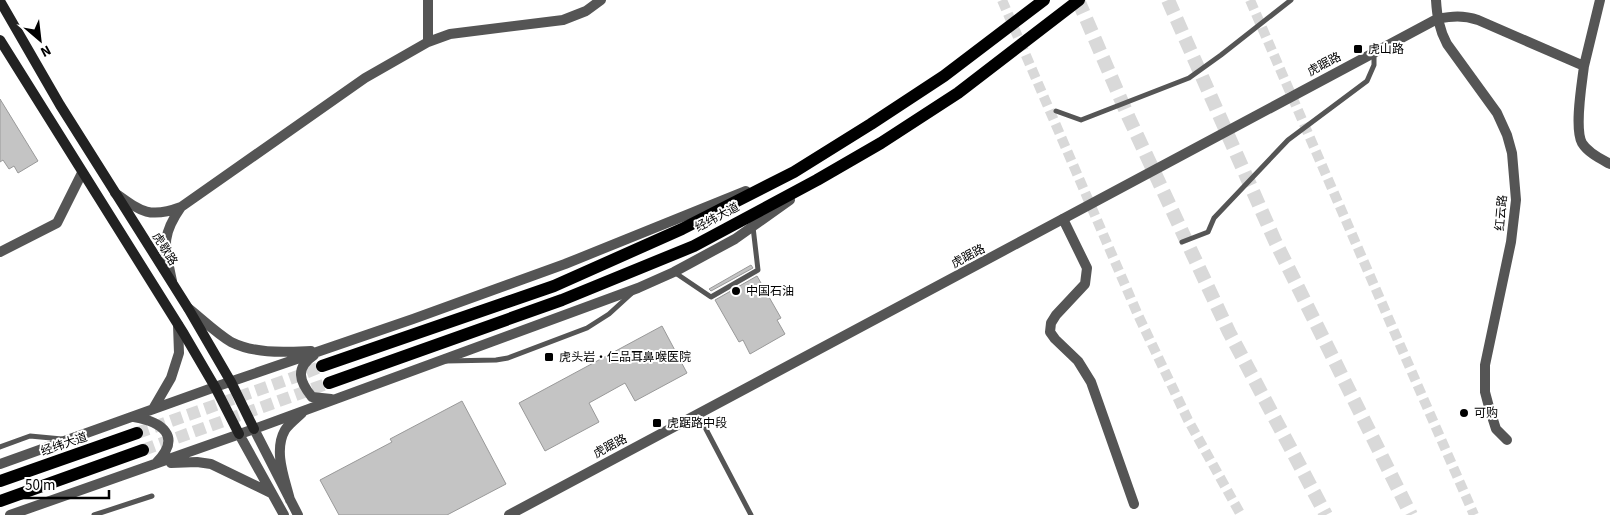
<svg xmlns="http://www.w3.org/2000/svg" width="1610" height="515" font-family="'Source Sans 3','Noto Sans SC',sans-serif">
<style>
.building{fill:#c4c4c4;stroke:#999}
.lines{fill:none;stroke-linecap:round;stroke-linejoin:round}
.secondary-tunnel{stroke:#d9d9d9;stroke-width:10;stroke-dasharray:10 5;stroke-linecap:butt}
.primary-tunnel{stroke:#d9d9d9;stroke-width:12;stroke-dasharray:12 6;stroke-linecap:butt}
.trunk-tunnel{stroke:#d9d9d9;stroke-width:14;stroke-dasharray:14 7;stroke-linecap:butt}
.service{stroke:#555;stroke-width:5}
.minor{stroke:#555;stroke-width:10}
.tertiary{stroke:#555;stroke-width:10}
.secondary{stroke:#222;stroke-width:10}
.primary{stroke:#000;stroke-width:12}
.poi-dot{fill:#000;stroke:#fff;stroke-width:2}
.labels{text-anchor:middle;stroke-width:4;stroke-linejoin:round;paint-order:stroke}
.poi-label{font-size:12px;fill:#000;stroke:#fff;text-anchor:start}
.street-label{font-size:12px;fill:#000;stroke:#fff}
</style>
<rect width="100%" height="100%" fill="#fff"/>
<path class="building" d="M0 99 38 161 18 173 14 166 9 169 3 160 0 162Z
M751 265 753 268 711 291 709 289Z
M757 276 781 318 777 320 785 334 750 354 743 340 739 342 715 300Z
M662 326 687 373 635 401 625 383 589 403 599 422 545 451 519 403Z
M462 401 506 484 447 515H339L320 480 392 442 390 439Z"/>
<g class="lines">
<path class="secondary-tunnel" d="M1002 0 1138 315 1188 420 1241 515
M1250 0 1474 515"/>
<path class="primary-tunnel" d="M137 433 298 376 322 366
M143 450 329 383"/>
<path class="trunk-tunnel" d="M1078 0 1128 116 1229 332 1326 515
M1168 0 1275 241 1411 515"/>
<path class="service" d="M1056 111 1081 120 1189 78 1221 55 1291 0
M1182 242 1208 232 1214 218 1288 140 1367 81 1374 65V52
M674 272 711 297 758 270 753 227
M446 361 496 360 508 358 587 328 609 314 632 293
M698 414 751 515
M0 447 30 436 62 439
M94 515 152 496"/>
<path class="minor" d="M1437 19C1452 16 1463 15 1478 20L1584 66 1600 0
M428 42V0
M1584 66C1582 83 1574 128 1582 143 1588 153 1601 159 1610 164
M115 193C140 211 149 219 181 207 160 237 165 247 172 281
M181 207 365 78 428 42 450 34 563 20 586 11 601 0
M1063 219 1087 268 1085 284 1056 315 1051 323 1050 332 1055 339 1078 361 1091 382 1134 504
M0 252 57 223 82 173"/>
<path class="tertiary" d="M1436 0C1437 16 1439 29 1447 44L1497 113 1507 135 1512 153 1516 200 1511 242 1485 365V392L1489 407 1496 429 1507 440
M188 308C202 319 216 333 231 342 255 354 284 352 311 351
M314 355C295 368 299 381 312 397L331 399
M153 409 171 378 179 353 178 325
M134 417C162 422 182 436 157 462
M254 429 298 515
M239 434 284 515
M171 463 197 462 211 464 271 493
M0 464 215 387 413 319 565 264 746 191
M290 500C285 479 273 451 285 430 289 424 297 418 302 413
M10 515 254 429 638 288 674 272 735 239 790 200
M509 515 1437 19"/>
<path class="secondary" d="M0 1 60 105 188 308 231 382 254 429
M0 40 184 334 215 387 239 434"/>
<path class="primary" d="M322 366 554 286 682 229 794 172 871 124 944 76 1044 0
M329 383 562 300 694 246 817 180 881 143 958 93 1079 0
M0 481 137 433
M0 501 143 450"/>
</g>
<g class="poi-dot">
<rect x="1353" y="44" width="10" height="10" rx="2.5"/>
<circle cx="736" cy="291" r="5"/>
<rect x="544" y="352" width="10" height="10" rx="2.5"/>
<circle cx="1464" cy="413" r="5"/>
<rect x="652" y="418" width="10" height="10" rx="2.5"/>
</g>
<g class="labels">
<g class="poi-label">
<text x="1368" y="53">虎山路</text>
<text x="746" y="295">中国石油</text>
<text x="559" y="361">虎头岩‧仁品耳鼻喉医院</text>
<text x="1474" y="417">可购</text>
<text x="667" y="427">虎踞路中段</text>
</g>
<g class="street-label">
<text transform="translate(1324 64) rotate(-28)" y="4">虎踞路</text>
<text transform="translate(1501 213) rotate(-85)" y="4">红云路</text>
<text transform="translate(717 217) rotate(-28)" y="4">经纬大道</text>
<text transform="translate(165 249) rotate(58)" y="4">虎歇路</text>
<text transform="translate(968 256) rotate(-28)" y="4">虎踞路</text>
<text transform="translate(64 444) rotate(-19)" y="4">经纬大道</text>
<text transform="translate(610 446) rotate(-28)" y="4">虎踞路</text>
</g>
</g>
<g transform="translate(40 40) rotate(152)" stroke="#ffffff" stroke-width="4" paint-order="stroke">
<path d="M0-4L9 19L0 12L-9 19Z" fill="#000000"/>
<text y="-8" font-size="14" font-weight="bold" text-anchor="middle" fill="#000000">N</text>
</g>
<path d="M18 490v8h91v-8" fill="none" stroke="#000000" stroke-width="2.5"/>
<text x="25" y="490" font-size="15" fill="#000000" stroke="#ffffff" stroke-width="4" paint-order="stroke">50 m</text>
</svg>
